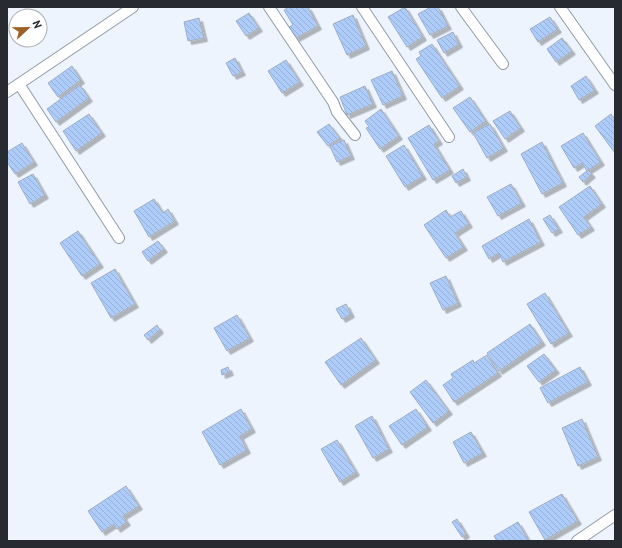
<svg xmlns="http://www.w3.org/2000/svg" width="622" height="548" font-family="'PT Sans',sans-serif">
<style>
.building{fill:url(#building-back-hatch);stroke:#a3adbc;filter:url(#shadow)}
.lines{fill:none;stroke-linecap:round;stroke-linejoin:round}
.street-casing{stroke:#909aa8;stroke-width:12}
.street{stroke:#fff;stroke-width:10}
</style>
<defs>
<pattern id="building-back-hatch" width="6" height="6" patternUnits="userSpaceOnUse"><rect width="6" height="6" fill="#adccf9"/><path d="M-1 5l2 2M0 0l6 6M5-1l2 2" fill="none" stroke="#95afd6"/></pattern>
<filter id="shadow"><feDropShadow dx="3.5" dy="3.5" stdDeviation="0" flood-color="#0004"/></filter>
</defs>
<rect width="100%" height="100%" fill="#edf4fd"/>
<path class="building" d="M289 7H308L318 26 296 38 289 27 293 25 284 10Z
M405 7 423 37 407 47 388 17Z
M431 7H438L448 26 430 35 418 14Z
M249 13 259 28 246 36 236 21Z
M353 15 366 46 347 55 333 24Z
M550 17 558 29 538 42 530 29Z
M199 18 204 38 188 41 184 22Z
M453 32 459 44 444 53 437 40Z
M562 38 572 51 556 62 547 49Z
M432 44 460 86 442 98 416 59 421 56 419 52Z
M235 58 242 72 233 76 226 63Z
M286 60 300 82 282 93 268 71Z
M72 66 81 80 58 97 48 83Z
M392 71 403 96 383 105 371 80Z
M586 76 595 90 579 100 571 86Z
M80 85 89 98 56 122 47 109Z
M365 86 373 104 347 115 340 97Z
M470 97 486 121 470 132 453 108Z
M381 109 399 136 380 149 366 128 369 127 365 121Z
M510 111 521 128 505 139 493 121Z
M89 114 102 133 76 151 63 131Z
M611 114 615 119V153L595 126Z
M329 124 340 138 328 146 317 132Z
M490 124 504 148 487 158 473 133Z
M429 125 439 141 434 144 450 170 433 180 408 138Z
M583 133 601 162 587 171 582 163 574 168 561 146Z
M344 140 351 156 337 162 330 146Z
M542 142 563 183 542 194 521 154Z
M22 143 34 162 15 174 7 162V152Z
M404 145 423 176 405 187 386 156Z
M463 169 467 177 456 183 452 176Z
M588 170 592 174 583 182 579 177Z
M33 174 45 195 30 204 18 182Z
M511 184 522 203 498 216 487 197Z
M590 186 602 204 584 217 591 227 578 235 559 207Z
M154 199 163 213 168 209 175 221 149 237 134 211Z
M446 210 450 217 461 211 469 224 455 233 464 247 446 258 424 225Z
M550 215 559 229 552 233 543 219Z
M529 219 541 242 503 262 499 253 489 259 482 246Z
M78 231 100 264 82 276 60 243Z
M158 241 164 249 148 261 142 252Z
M115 269 135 304 111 318 91 283Z
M446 276 458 303 443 310 430 283Z
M545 293 569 333 551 344 527 304Z
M346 304 351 314 342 319 336 309Z
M237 315 250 338 227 351 214 328Z
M530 324 542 342 499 371 487 353Z
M157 325 160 330 148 340 144 335Z
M361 338 376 360 341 385 325 362Z
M544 354 556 370 539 382 527 366Z
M487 355 498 373 454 402 443 385 453 378 451 374 473 360 474 363Z
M228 367 230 372 222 375 221 370Z
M580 367 588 382 548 403 540 388Z
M426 380 449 411 433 423 410 392Z
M241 409 252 429 240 436 247 450 220 465 202 432Z
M416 409 428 427 402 445 389 426Z
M372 416 389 449 373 458 355 426Z
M582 419 598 457 578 466 562 428Z
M471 432 483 453 464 463 453 442Z
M337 440 356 472 340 482 321 449Z
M126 486 139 506 123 516 127 522 117 529 114 524 102 532 88 511Z
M562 494 578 521 545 540 529 512Z
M457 519 466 534 462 537 452 522Z
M518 522 529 541H497L494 536Z"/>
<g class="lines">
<defs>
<path id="street" d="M269 7 333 102 337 112 355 135
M362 7 449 137
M461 7 503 64
M560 7 615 85
M19 84 119 238
M7 92 133 7
M577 541 615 515"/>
</defs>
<use href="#street" class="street-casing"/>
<use href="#street" class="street"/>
</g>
<rect width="622" height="548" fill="none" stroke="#272b31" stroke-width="16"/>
<g transform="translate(28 28) rotate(68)"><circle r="19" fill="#ffffff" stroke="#a9aaad"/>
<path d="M0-3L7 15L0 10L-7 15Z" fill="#9e6125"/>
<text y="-6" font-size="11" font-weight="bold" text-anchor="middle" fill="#272b31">N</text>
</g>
</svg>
